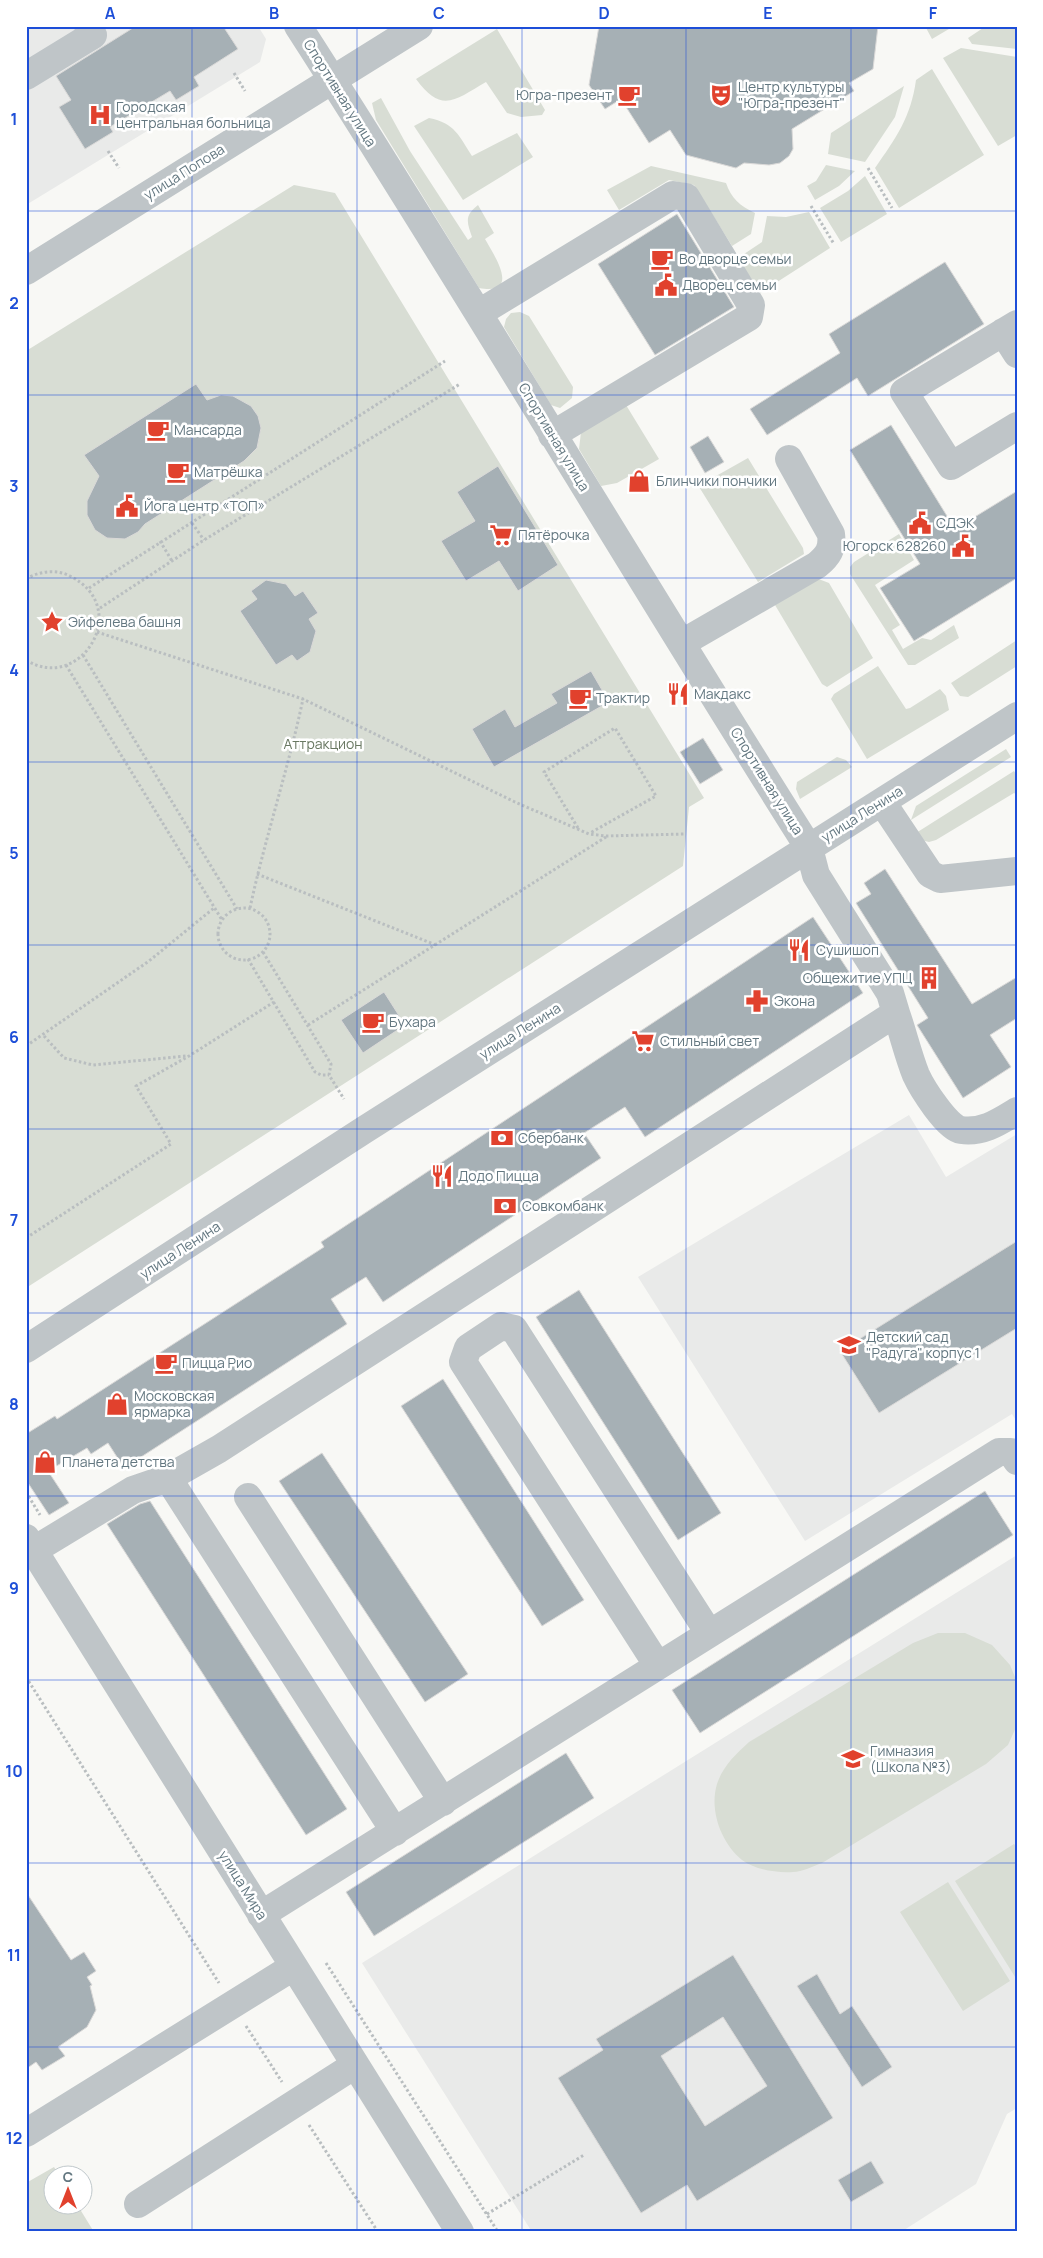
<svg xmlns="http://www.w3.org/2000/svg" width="1043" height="2258" font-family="Manrope,sans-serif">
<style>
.built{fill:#e9eae9}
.green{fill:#d8ddd4}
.building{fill:#a6b0b5;stroke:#dad9d8;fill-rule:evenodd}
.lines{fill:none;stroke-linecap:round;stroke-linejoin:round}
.path{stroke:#b9bec0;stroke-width:3;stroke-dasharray:2.5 2.5;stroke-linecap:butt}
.minor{stroke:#bfc5c8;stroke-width:28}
.grid{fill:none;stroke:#1d4ed8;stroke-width:1;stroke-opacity:0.55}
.labels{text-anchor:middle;stroke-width:5;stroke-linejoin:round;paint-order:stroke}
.poi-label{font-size:14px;fill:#637780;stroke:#fff;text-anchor:start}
.street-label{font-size:14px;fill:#637780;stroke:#fff}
.park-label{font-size:14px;fill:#697862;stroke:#fff}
.neatline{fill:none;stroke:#1d4ed8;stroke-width:2}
.grid-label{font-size:16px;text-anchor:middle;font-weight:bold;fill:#1d4ed8}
</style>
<rect width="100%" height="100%" fill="#f8f8f5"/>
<path class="built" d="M26 26H258L266 39 260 62 26 205Z
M909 1115 946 1177 1017 1134V1422L1012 1414 805 1541 638 1277Z
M1017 1555V2108L1007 2114 976 2184 901 2232H532L362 1963Z"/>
<path class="green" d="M925 26H954L932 39Z
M986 26H1017V49L972 44 968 38Z
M497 29 545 110 542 115 521 117 507 113 486 82C456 99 442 115 416 79Z
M961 48 1017 57V135L998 146 943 58Z
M932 69 984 155 899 208 875 168C896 138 911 117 916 80Z
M904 86 895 117 865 162 828 154 831 133Z
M381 98 410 151 468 240 472 237C467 222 464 216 478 205L494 233 485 239C494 255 522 296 479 288L376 120 372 103Z
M429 118C455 123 459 136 472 156L517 133 533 157 463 200 414 126Z
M826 165 855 171 839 186 815 200 807 186 816 181Z
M651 166 726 183C731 198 740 206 755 213L751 234 732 246 694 185 669 180 619 210 607 190Z
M865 176 887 214 841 242 820 208 848 191Z
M294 185 335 193 704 798 689 807 683 866 26 1288V351Z
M809 212 830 248 760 293 738 258 762 242 767 216 786 217Z
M520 312 529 316 573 387 572 398 560 408 551 405 504 327 506 319 511 313Z
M626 405 659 459 617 483 601 486 579 449 581 432Z
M748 458 803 548 804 554 758 582 696 482 709 480Z
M899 534 914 560 875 585 900 625 892 630 903 649 922 638 931 640 954 625 959 638 915 665H908L850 574V567L854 562Z
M816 578 829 583 873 658 827 687 822 684 775 605Z
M1017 640V666L968 697 960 696 951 683Z
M878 666 906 709 910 708 940 689 946 696 949 710 867 759 831 699 834 694Z
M1006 749 1011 757 911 820 916 806Z
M837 757 846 760 852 767 800 799 796 789 797 782Z
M1014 771 1017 776V795L1014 793 936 840 929 842 921 840 916 833Z
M938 1633H965L992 1645 1010 1665 1017 1682V1725L1008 1745 986 1764 822 1863C813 1866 802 1872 793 1872 776 1873 756 1870 742 1860 721 1843 709 1810 717 1784 723 1766 735 1755 749 1742L913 1643Z
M1014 1844 1017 1847V1980L955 1881Z
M948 1882 1010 1981 963 2011 900 1912Z
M54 2167 59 2175 52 2176V2206H78L94 2232H26V2183Z"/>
<path class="building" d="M136 26H223L238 49 194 77 199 86 176 100 170 91 110 127 113 132 85 149 59 107 71 100 56 76Z
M599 26H878L873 69 849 83 854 91 792 129 793 149 789 156 780 163 769 165 744 163 736 168 686 155 670 130 649 143 621 99 605 109 589 85Z
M677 214 734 307 655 355 598 264Z
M945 262 984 324 868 396 857 378 767 435 750 409 840 353 829 334Z
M196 384 207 400 221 395 233 396 251 406 258 416 261 428 257 448 244 461 145 524 138 532 125 539 107 538 95 530 87 515V501L99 476 84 455Z
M891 425 955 529 1017 491V578L914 641 880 588 920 564 850 450Z
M708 436 724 462 705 473 690 447Z
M498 466 558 565 518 591 499 561 466 581 441 541 475 521 457 492Z
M266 580 286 584 295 596 303 591 318 613 309 619 316 631 310 652 297 661 292 655 276 665 240 611 257 599 251 591Z
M591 671 609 702 494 767 472 729 505 709 515 727 557 703 551 694Z
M703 738 723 770 700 784 680 752Z
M885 869 972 1004 1017 977V1018L990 1035 1011 1067 963 1098 917 1025 928 1018 856 903 871 894 864 883Z
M813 917 863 993 645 1137 625 1107 584 1133 601 1158 383 1302 366 1277 331 1299 347 1324 124 1468 108 1443 91 1454 87 1448 48 1471 69 1503 49 1515 28 1483 26 1484V1434L55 1416 57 1419 324 1247 321 1242Z
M384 992 405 1025 363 1053 341 1020Z
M1017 1241V1328L879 1413 840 1351Z
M579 1290 721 1513 678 1540 536 1317Z
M443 1379 584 1600 542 1626 401 1406Z
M322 1453 468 1674 425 1702 279 1481Z
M985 1491 1013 1535 700 1733 672 1690Z
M150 1501 347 1809 306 1835 107 1524 140 1504Z
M566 1753 594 1798 374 1936 346 1892Z
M26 1892 71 1960 84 1952 96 1971 87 1977 92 1985 90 1986 96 2010 87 2027 58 2047 65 2056 42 2070 36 2062 26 2069Z
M733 1955 833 2118 697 2201 687 2185 641 2213 558 2078 603 2050 596 2039ZM723 2017 767 2086 705 2126 661 2056Z
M817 1974 840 2014 852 2006 892 2067 862 2087 797 1986Z
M871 2161 884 2183 851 2202 838 2180Z"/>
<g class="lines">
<path class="path" d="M234 73 245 91
M108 151 119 168
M868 168 892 208
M811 206 834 244
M192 523 204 540
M160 541 172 561
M26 579C39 571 57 569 70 576 134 608 80 694 26 660
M89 588 445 361
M100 608 204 540 460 384
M97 632 303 699 515 802 589 834 606 836 685 834
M83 655 237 909
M66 665 222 920
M578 828 544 772 615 728 656 796 590 833
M257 874 436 945
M250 908C265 838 288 770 303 699
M218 934a26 26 0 1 1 52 0a26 26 0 1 1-52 0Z
M263 952 331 1064 329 1075 344 1099
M248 959 315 1072 321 1075H329
M308 1025 606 837
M44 1036 64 1058 93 1065 186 1056
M26 1046 149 961 214 908
M26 1238 171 1144 136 1086 189 1056 274 1002
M26 1492 40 1515
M26 1677 219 1983
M326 1963 498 2232
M246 2026 282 2082
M309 2125 378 2232
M487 2214 584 2155"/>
<path class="minor" d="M298 26C473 298 636 575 809 848L816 875 890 993 896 1013 219 1449 168 1478 395 1832
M26 76 93 35 88 26
M26 271 419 26
M479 313 673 195 686 197 751 305 749 317 552 435
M1017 324 904 392 951 466 1017 426
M1003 332 1017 354
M682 643 817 565C828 556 833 549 831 534L789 459
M882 802 930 874 940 879 1017 871
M896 1013C903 1033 908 1055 916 1075 922 1088 947 1128 961 1130 983 1133 999 1122 1017 1111
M26 1349 364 1130 1017 716
M248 1497 443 1802
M26 1538 460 2232
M34 1550 133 1490 168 1478
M658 1666 463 1362 468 1348 501 1326 514 1329 709 1633
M261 1915 999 1452H1011L1017 1461
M26 2133 293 1967
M138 2204 355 2065"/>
</g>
<path class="grid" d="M192 26V2232M357 26V2232M522 26V2232M686 26V2232M851 26V2232M26 211H1017M26 395H1017M26 578H1017M26 762H1017M26 945H1017M26 1129H1017M26 1313H1017M26 1496H1017M26 1680H1017M26 1863H1017M26 2047H1017"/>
<defs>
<symbol id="cafe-bare" viewBox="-9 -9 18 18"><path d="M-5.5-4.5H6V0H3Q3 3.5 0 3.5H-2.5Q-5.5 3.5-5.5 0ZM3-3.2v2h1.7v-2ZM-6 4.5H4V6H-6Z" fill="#e1412d" stroke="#fff" stroke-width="2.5" paint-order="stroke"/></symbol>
<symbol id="theatre-bare" viewBox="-9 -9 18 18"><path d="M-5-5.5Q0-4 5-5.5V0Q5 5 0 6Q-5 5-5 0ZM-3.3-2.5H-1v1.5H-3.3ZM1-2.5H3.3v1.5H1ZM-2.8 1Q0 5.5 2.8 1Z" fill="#e1412d" stroke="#fff" stroke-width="2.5" paint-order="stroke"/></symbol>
<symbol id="hospital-bare" viewBox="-9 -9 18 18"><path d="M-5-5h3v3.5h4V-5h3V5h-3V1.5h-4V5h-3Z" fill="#e1412d" stroke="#fff" stroke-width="2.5" paint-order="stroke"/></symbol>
<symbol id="civic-bare" viewBox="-9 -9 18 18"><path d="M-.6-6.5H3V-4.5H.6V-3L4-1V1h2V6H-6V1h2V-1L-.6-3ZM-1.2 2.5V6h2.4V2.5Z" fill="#e1412d" stroke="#fff" stroke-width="2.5" paint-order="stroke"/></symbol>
<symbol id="shop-bare" viewBox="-9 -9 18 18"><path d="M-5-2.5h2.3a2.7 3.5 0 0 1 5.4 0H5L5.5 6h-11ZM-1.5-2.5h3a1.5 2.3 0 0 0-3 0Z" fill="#e1412d" stroke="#fff" stroke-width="2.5" paint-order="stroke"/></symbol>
<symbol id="supermarket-bare" viewBox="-9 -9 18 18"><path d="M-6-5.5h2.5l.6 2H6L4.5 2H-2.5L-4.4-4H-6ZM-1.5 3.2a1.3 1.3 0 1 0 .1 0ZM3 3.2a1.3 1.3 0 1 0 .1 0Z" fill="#e1412d" stroke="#fff" stroke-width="2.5" paint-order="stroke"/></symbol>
<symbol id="sight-bare" viewBox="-9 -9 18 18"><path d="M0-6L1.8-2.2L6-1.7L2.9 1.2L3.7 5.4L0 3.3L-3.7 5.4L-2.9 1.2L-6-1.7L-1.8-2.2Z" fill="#e1412d" stroke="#fff" stroke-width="2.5" paint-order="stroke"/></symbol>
<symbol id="restaurant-bare" viewBox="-9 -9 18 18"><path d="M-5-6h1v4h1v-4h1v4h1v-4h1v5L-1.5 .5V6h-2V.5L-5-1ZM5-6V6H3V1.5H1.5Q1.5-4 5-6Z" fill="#e1412d" stroke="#fff" stroke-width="2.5" paint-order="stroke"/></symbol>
<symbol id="building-bare" viewBox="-9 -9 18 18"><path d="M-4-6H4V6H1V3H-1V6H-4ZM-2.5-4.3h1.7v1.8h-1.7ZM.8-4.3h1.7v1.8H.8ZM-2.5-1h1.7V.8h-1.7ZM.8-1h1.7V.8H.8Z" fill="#e1412d" stroke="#fff" stroke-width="2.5" paint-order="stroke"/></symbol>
<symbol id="pharmacy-bare" viewBox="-9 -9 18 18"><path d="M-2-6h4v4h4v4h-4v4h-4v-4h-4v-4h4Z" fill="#e1412d" stroke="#fff" stroke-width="2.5" paint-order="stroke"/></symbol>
<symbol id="bank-bare" viewBox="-9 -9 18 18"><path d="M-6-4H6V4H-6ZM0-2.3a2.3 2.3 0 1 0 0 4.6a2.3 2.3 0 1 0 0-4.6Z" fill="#e1412d" stroke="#fff" stroke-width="2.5" paint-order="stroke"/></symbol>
<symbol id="school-bare" viewBox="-9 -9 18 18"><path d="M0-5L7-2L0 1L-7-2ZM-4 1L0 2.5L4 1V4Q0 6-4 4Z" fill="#e1412d" stroke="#fff" stroke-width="2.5" paint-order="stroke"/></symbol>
</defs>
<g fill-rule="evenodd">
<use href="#cafe-bare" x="613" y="79" width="32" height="32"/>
<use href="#theatre-bare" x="705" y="79" width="32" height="32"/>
<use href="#hospital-bare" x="84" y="99" width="32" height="32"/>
<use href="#cafe-bare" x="646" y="243" width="32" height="32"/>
<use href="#civic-bare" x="650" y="269" width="32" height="32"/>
<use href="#cafe-bare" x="142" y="414" width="32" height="32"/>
<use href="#cafe-bare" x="162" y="456" width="32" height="32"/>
<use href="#shop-bare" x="623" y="465" width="32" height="32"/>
<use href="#civic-bare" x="111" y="490" width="32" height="32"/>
<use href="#civic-bare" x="904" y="507" width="32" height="32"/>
<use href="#supermarket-bare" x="485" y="519" width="32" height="32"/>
<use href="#civic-bare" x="947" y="530" width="32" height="32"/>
<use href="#sight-bare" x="36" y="606" width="32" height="32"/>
<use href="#restaurant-bare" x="662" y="678" width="32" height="32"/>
<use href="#cafe-bare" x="564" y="682" width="32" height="32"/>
<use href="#restaurant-bare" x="783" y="934" width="32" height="32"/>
<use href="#building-bare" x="913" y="962" width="32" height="32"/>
<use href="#pharmacy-bare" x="741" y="985" width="32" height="32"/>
<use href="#cafe-bare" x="357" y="1006" width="32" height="32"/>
<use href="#supermarket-bare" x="627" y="1025" width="32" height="32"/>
<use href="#bank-bare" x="486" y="1122" width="32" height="32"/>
<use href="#restaurant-bare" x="426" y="1160" width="32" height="32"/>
<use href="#bank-bare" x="489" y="1190" width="32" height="32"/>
<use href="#school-bare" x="833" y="1329" width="32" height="32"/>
<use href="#cafe-bare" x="150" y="1347" width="32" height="32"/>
<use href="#shop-bare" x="101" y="1388" width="32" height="32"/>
<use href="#shop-bare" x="29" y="1446" width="32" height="32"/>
<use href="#school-bare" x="837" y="1743" width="32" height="32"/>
</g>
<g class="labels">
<g class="poi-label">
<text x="738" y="92">Центр культуры<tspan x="738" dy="16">"Югра-презент"</tspan></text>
<text x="612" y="100" text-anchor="end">Югра-презент</text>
<text x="116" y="112">Городская<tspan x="116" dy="16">центральная больница</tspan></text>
<text x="679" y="264">Во дворце семьи</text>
<text x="682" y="290">Дворец семьи</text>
<text x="174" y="435">Мансарда</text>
<text x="194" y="477">Матрёшка</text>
<text x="656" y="486">Блинчики пончики</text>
<text x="144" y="511">Йога центр «ТОП»</text>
<text x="936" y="528">СДЭК</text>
<text x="518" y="540">Пятёрочка</text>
<text x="946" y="551" text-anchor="end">Югорск 628260</text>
<text x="68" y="627">Эйфелева башня</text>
<text x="694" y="699">Макдакс</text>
<text x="596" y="703">Трактир</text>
<text x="816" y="955">Сушишоп</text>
<text x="912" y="983" text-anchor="end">Общежитие УПЦ</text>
<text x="774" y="1006">Экона</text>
<text x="389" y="1027">Бухара</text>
<text x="660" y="1046">Стильный свет</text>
<text x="518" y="1143">Сбербанк</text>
<text x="458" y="1181">Додо Пицца</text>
<text x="522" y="1211">Совкомбанк</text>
<text x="866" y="1342">Детский сад<tspan x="866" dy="16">"Радуга" корпус 1</tspan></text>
<text x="182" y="1368">Пицца Рио</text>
<text x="134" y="1401">Московская<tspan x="134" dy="16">ярмарка</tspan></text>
<text x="62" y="1467">Планета детства</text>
<text x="870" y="1756">Гимназия<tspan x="870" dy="16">(Школа №3)</tspan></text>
</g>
<g class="street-label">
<text transform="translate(340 93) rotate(58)" y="5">Спортивная улица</text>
<text transform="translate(184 172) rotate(-32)" y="5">улица Попова</text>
<text transform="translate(554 437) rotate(59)" y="5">Спортивная улица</text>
<text transform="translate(767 781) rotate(58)" y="5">Спортивная улица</text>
<text transform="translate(862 814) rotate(-32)" y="5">улица Ленина</text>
<text transform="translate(520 1031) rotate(-32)" y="5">улица Ленина</text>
<text transform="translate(180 1250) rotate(-33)" y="5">улица Ленина</text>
<text transform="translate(243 1885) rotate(58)" y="5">улица Мира</text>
</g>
<g class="park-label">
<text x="323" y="749">Аттракцион</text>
</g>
</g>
<rect width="1043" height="2258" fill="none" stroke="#ffffff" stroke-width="55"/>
<g transform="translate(68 2190)"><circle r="24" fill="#ffffff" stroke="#c1c9cc"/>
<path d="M0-4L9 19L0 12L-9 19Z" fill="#e1412d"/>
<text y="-8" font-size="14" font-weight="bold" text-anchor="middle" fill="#637780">С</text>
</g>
<rect x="28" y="28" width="988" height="2202" class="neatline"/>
<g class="grid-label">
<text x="110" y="19">A</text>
<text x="274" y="19">B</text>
<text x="439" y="19">C</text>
<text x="604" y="19">D</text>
<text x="768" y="19">E</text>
<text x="933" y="19">F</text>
<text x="14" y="125">1</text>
<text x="14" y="309">2</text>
<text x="14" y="492">3</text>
<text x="14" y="676">4</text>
<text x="14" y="859">5</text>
<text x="14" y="1043">6</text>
<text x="14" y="1226">7</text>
<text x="14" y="1410">8</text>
<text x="14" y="1594">9</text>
<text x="14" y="1777">10</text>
<text x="14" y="1961">11</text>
<text x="14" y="2144">12</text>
</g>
</svg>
